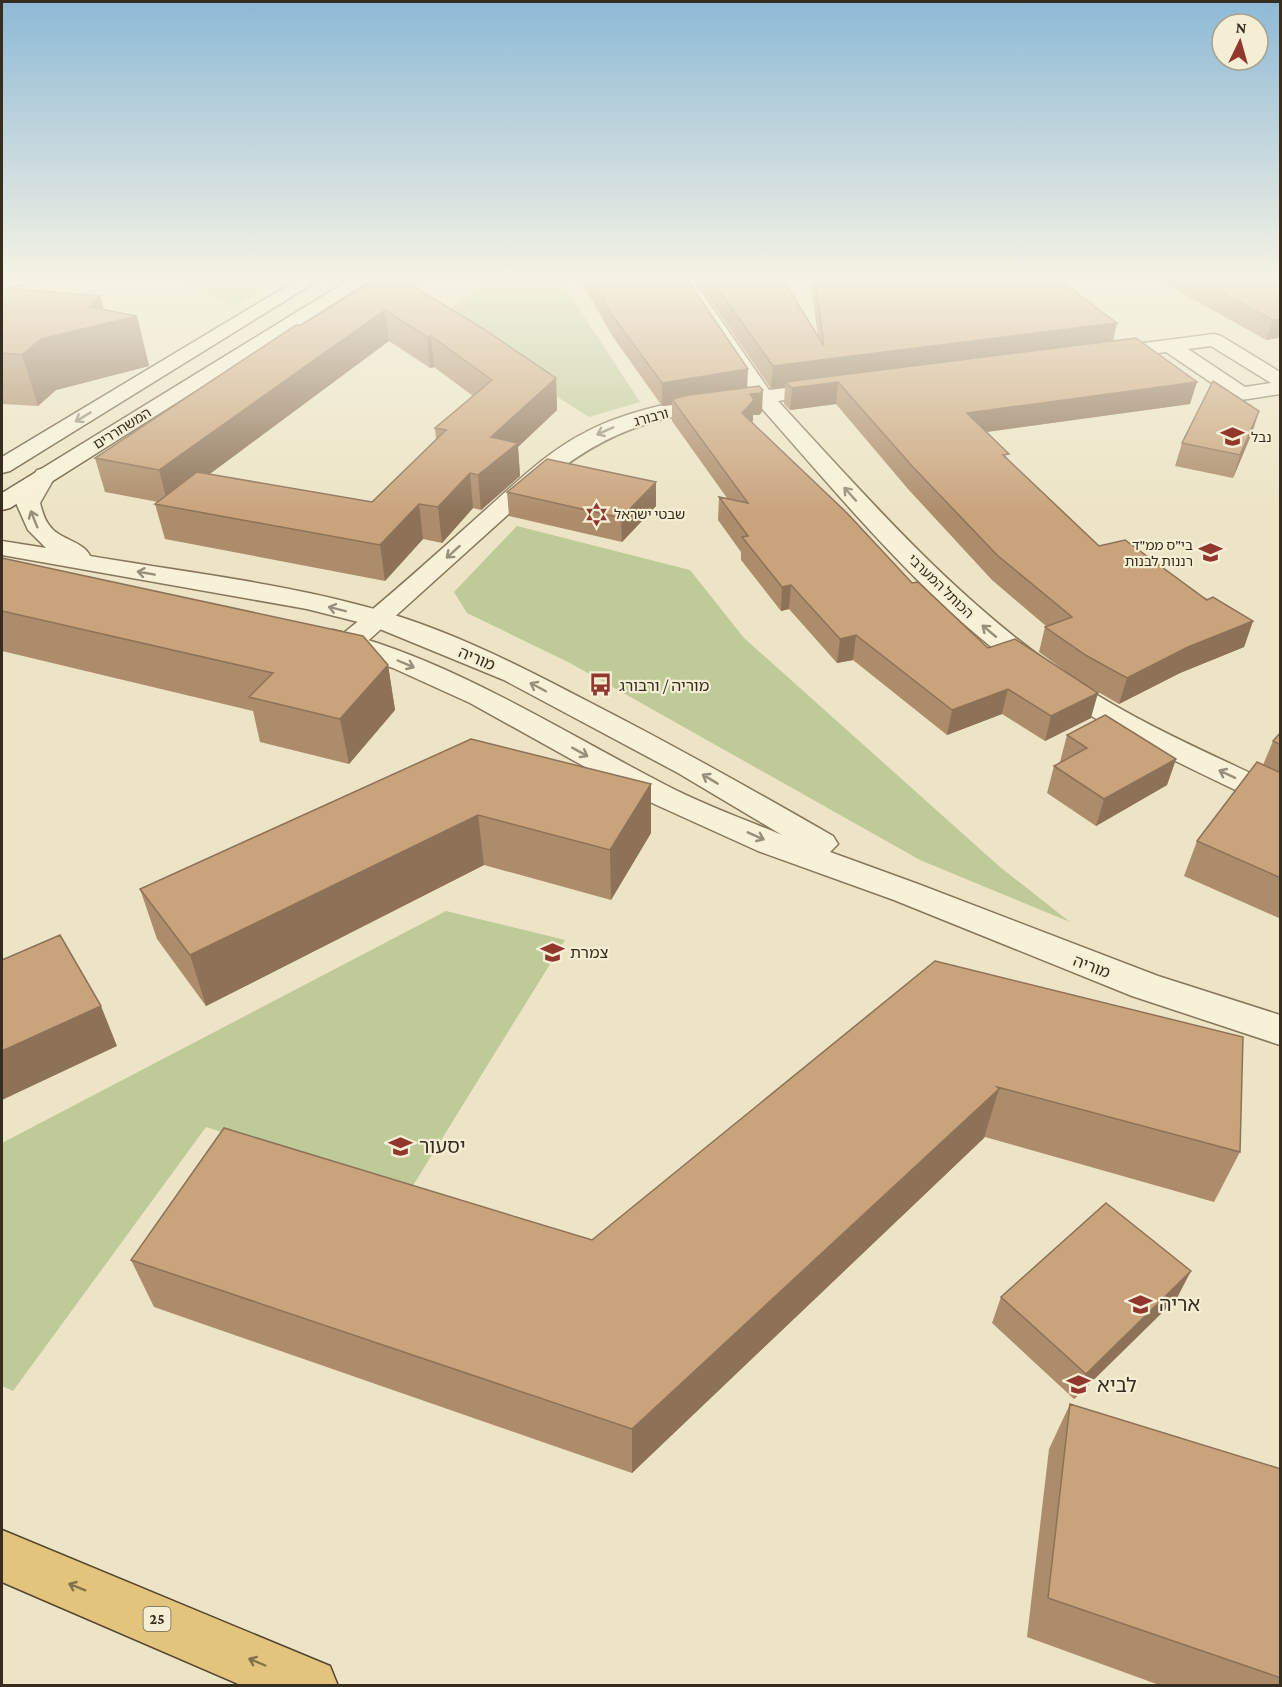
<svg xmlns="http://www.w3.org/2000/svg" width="1282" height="1687" font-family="'Crimson Pro','Noto Sans Hebrew',serif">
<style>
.green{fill:#bfca99}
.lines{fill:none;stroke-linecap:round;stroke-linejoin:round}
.minor-casing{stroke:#86765c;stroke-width:3}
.tertiary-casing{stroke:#86765c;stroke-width:3}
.secondary-casing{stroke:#68573f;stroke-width:3}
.trunk-casing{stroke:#544430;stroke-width:3}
.minor{fill:#f7f1d7;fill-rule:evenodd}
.tertiary{fill:#f7f1d7;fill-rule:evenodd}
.secondary{fill:#f7f1d7;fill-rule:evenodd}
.trunk{fill:#e2c47c;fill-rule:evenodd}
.wall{fill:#ad8c6b;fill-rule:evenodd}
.shaded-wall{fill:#8d7257}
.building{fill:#c9a37c;stroke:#8d7257;stroke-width:1.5}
.oneway{stroke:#978f7b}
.oneway2{stroke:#847149}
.labels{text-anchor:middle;stroke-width:4.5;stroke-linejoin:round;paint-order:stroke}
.far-street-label{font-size:14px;fill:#372d1f;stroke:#f4eed4}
.far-poi-label{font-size:14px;fill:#372d1f;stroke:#f4eed4;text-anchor:start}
.shield{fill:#f4eed4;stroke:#706755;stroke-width:1.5}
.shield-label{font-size:15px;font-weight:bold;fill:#372d1f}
.street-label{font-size:16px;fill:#372d1f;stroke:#f4eed4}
.poi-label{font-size:16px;fill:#372d1f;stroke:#f4eed4;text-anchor:start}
.near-poi-label{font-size:20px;fill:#372d1f;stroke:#f4eed4;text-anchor:start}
</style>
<rect width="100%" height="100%" fill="#ece4c4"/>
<path class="green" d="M190 278H285L235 306 185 280Z
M493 278H559L640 402 589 417 435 319Z
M517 526 690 570 744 638 1000 867 1070 922 920 860 570 663 467 613 454 592Z
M446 911 565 940 409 1192 206 1127 13 1391 2 1386V1143Z"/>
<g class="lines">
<defs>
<path id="minor" d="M34 278 31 282 2 289V279Z
M674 278H692L769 390 828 383 835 385 838 389 835 393 778 401C872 503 962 607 1078 683 1142 725 1213 755 1280 787V809L1269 806C1198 772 1126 739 1060 697 941 621 850 508 758 404 668 414 612 424 542 484L360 648 350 650 340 648 336 642 340 636C389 597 435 555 482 513 515 484 546 452 586 432 636 406 695 398 750 392Z
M1214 334 1221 336 1280 372V394L1241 400 1234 398 1166 352 1105 360 1098 358 1095 354 1098 350 1105 348ZM1211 346 1271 383 1245 387 1188 349Z"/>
<path id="tertiary" d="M45 468 53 470 56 475 40 503C42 510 44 519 49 525 59 540 84 541 90 556 189 573 292 584 388 613 458 634 526 669 591 703 673 745 753 790 833 836L838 844 830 852 918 884 1158 976 1280 1015V1045L1132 996 894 900 758 851 641 798 470 703 393 668 323 644 319 638 323 632 333 630C450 659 554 727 660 782 699 803 741 818 782 835L678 773 504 680 370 625 307 609 2 555V541L46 548 28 530 16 503 37 470Z"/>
<path id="secondary" d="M300 278H322L10 471 2 473V457Z
M352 278H374L10 508 2 510V493Z"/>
<path id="trunk" d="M2 1530 330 1666 338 1686H243L2 1582Z"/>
</defs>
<use href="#minor" class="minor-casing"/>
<use href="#tertiary" class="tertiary-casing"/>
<use href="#secondary" class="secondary-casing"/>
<use href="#trunk" class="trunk-casing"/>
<use href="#minor" class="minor"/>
<use href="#tertiary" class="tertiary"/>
<use href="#secondary" class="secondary"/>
<use href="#trunk" class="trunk"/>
</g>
<path class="wall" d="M579 278H686L762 412 759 415H753L752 422 912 583 988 648 1072 676 1039 652 1045 627 1046 626 992 580 908 489 836 404 790 410 784 404 785 387 771 389 695 278H782L818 336 810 278H1057L1117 323 1113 340 1190 404 987 432 1008 459 1099 546 1253 621 1244 647 1180 673 1119 704 1086 685 1091 718 1045 741 1002 714 947 735 853 660 837 663 789 609 781 611 741 560V552L718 520 719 497 727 498 672 421V405L662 406 613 337Z
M1167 278H1281V340L1278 338 1266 340 1166 284Z
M2 288 137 316 149 366 56 390 38 406 2 404Z
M416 288 556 378 557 410 518 447 520 476 481 510 473 508 442 543 423 539 385 581 165 539 155 504 158 502 105 492 95 458 301 325ZM389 341 430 368 434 367 473 396 435 428 436 439 372 502 209 474Z
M1259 411 1252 433 1233 478 1175 466 1182 443Z
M507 492 656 506 622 542 509 516Z
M2 558 388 665 395 710 349 764 260 742 253 711 2 651Z
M1281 732V919L1184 876 1197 841 1263 765 1273 741Z
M1067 735 1176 759 1167 785 1096 826 1047 793 1054 766 1061 763 1060 762Z
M471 739 651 784V833L611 900 484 865 206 1006 157 939 140 889Z
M935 961 1240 1152 1214 1202 985 1137 632 1473 154 1307 131 1260 592 1240Z
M1001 1297 1177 1298 1074 1399 992 1323Z
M1070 1404 1281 1469V1686H1162L1027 1637 1049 1449Z"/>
<path class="shaded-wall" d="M100 296 108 323 137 316 149 366 56 390 38 406 22 355 41 339 89 307Z
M385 310 389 341 168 505 159 470Z
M1281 319V329L1278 338 1266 340 1273 320Z
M1117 323 1112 345 785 382V387L771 389 773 366Z
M431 336 434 367 430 368 427 337Z
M748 369 747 392 672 399V405L662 406V383Z
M556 378 557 410 518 447 520 476 481 510 478 475 491 437Z
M838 382 836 404 790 410 792 388Z
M1197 382 1190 404 963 435 967 413Z
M763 390 762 412 759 415H753V421L741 434 742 413 750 394Z
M1259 411 1252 433 1233 478 1240 455Z
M470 473 473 508 442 543 438 507Z
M656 482V506L622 542 621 518Z
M419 504 423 539 385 581 380 545Z
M791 585 789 609 781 611 782 587Z
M1253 621 1244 647 1180 673 1119 704 1127 678 1188 647Z
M856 635 853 660 837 663 840 639Z
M388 665 395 710 349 764 340 719Z
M1008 689 1002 714 947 735 952 710Z
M1098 693 1091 718 1045 741 1051 716Z
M1176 759 1167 785 1096 826 1104 799Z
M651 784V833L611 900 610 850Z
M478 815 484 865 206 1006 190 955Z
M101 1006 117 1046 2 1100V1051Z
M999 1089 984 1138 632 1473V1429Z
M1191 1271 1177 1298 1074 1399 1086 1374Z"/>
<path class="building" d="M379 278H409L416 288 482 328 556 378 491 437 518 443 478 475 470 473 438 507 419 504 380 545 155 504 197 472 372 502 446 430 435 428 492 380 431 336 427 337 385 310 159 470 95 458 296 325H301Z
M591 278H686L748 369 662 383 612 315Z
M710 278H782L824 346 815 278H1057L1117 323 773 366Z
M1194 278H1281V319L1273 320Z
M2 288 100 296 89 307 137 316 41 339 22 355 2 353Z
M1136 338 1197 382 967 413 1009 454 1003 455 1099 546 1125 540 1207 600 1213 597 1253 621 1188 647 1127 678 1087 656 1045 627 1072 617 997 555 912 466 838 382 792 388 785 382Z
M1213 381 1259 411 1240 455 1182 443Z
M759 386 763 390 760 393 750 394 754 400 742 413 847 513 912 583 918 582 988 648 1015 639 1098 693 1051 716 1008 689 952 710 856 635 840 639 791 585 782 587 742 537 748 536 719 497 748 503 672 399 689 395Z
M547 459 656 482 621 518 507 492Z
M2 558 363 636 388 665 340 719 249 697 273 673 2 611Z
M1105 715 1176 759 1104 799 1054 766 1087 748 1067 735Z
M1281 732V745L1273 741Z
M471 739 651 784 610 850 478 815 190 955 140 889Z
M1257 762 1281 773V878L1197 841Z
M60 935 101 1006 2 1051V960Z
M935 961 1243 1037 1240 1152 997 1087 999 1089 632 1429 131 1260 224 1128 592 1240Z
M1106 1203 1191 1271 1086 1374 1001 1297Z
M1070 1404 1281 1469V1678L1048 1598Z"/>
<defs><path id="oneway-shaft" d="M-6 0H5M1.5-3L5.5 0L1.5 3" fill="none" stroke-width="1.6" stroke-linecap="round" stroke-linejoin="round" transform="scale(1.5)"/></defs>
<g class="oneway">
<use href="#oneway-shaft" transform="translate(83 417) rotate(149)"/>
<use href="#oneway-shaft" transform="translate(605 431) rotate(156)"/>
<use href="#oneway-shaft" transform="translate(850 494) rotate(-132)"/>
<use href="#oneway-shaft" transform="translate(34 519) rotate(-112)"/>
<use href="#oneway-shaft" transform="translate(453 552) rotate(138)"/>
<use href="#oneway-shaft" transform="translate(146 573) rotate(-170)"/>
<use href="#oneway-shaft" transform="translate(337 609) rotate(-166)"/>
<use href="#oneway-shaft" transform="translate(989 631) rotate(-140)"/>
<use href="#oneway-shaft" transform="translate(406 664) rotate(23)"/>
<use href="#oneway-shaft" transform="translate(538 687) rotate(-152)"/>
<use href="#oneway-shaft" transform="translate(580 752) rotate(29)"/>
<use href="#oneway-shaft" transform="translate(1227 774) rotate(-155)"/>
<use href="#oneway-shaft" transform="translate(710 779) rotate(-149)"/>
<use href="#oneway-shaft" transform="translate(756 836) rotate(24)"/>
</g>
<g class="oneway2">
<use href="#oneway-shaft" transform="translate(77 1587) rotate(-158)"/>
<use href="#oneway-shaft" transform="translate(257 1662) rotate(-157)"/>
</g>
<linearGradient id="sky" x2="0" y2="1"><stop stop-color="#8db9d6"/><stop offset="0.54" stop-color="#f6f3e4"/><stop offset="1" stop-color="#f6f3e4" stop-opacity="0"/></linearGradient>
<rect width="1282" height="515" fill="url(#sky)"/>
<defs>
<symbol id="school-bare" viewBox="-9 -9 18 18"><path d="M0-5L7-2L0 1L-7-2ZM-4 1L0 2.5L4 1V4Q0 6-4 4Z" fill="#92372e" stroke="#f4eed4" stroke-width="2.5" paint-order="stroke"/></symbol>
<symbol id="synagogue-bare" viewBox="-9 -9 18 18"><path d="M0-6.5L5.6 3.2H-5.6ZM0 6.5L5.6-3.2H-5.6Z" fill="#92372e" stroke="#f4eed4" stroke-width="2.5" paint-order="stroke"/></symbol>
<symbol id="bus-bare" viewBox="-9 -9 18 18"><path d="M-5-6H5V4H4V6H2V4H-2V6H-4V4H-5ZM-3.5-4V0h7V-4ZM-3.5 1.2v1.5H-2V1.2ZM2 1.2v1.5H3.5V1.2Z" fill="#92372e" stroke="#f4eed4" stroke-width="2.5" paint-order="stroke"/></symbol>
</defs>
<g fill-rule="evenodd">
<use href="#school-bare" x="1216" y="420" width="33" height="33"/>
<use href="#synagogue-bare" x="580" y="498" width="33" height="33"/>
<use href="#school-bare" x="1194" y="536" width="33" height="33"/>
<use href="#bus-bare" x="584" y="668" width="33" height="33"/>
<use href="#school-bare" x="536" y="936" width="33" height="33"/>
<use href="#school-bare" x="384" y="1130" width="33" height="33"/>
<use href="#school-bare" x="1124" y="1288" width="33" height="33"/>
<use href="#school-bare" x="1062" y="1368" width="33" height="33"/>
</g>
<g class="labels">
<g class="far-street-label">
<text transform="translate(651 417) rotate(-15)" y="5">ורבורג</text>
<text transform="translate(122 428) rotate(-32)" y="5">המשחררים</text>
<text transform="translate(941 586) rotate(44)" y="5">הכותל המערבי</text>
</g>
<g class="far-poi-label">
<text x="1251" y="442">נבל</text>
<text x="614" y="519">שבטי ישראל</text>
<text x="1193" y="550" text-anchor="end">בי"ס ממ"ד<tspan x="1193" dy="16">רננות לבנות</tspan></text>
</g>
<rect class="shield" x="143.5" y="1607" width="27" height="24" rx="4.5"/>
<g class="shield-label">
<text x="157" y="1624">25</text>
</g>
<g class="street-label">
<text transform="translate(477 658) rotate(23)" y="6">מוריה</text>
<text transform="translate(1092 966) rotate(21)" y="6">מוריה</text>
</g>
<g class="poi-label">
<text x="619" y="691">מוריה / ורבורג</text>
<text x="570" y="958">צמרת</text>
</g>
<g class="near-poi-label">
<text x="419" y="1153">יסעור</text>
<text x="1159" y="1311">אריה</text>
<text x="1097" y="1392">לביא</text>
</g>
</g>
<rect width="1282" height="1687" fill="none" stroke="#372d1f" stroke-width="6"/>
<g transform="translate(1240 42) rotate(5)"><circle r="28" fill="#f4eed4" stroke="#a8a18c" stroke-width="1.5"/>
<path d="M0-4.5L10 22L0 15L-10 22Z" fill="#92372e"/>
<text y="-9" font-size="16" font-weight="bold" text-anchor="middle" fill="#372d1f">N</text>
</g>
</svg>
